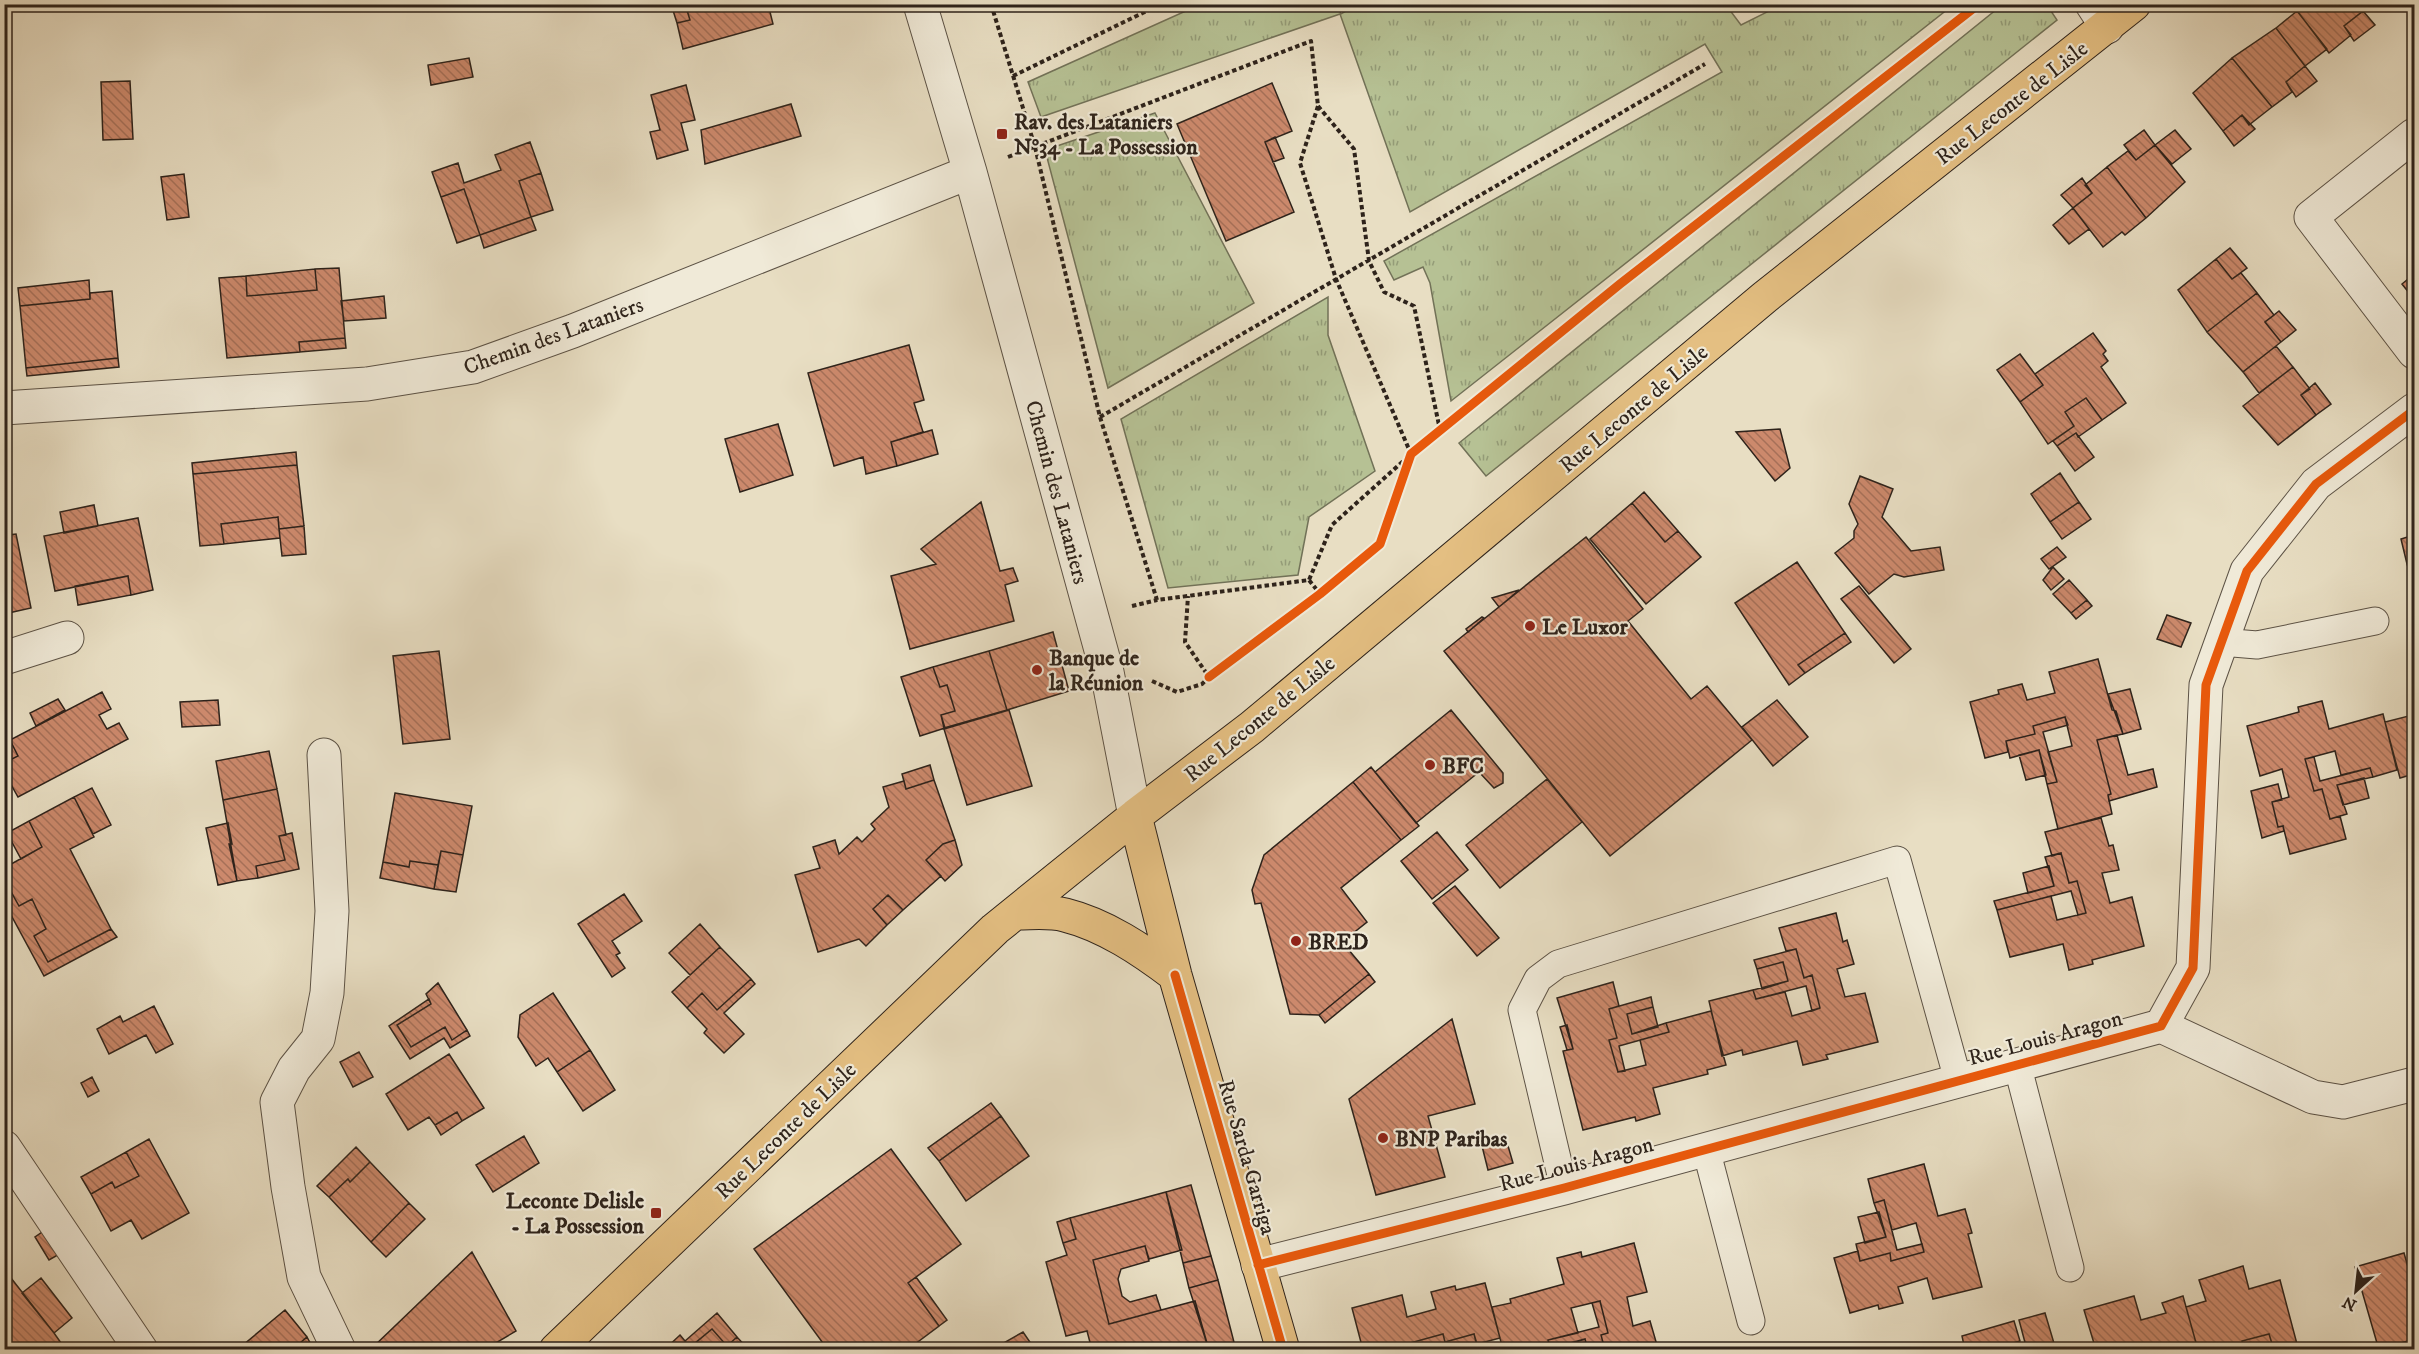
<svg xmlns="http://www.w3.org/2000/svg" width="2419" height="1354" font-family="'IM FELL DW Pica',serif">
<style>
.grass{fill:url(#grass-tufts);stroke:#727258;stroke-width:1.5}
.building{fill:url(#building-back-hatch);stroke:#2e231b;stroke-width:1.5}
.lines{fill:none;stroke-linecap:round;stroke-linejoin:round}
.lane-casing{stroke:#5c5245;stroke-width:29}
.street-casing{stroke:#5c5245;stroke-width:35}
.primary-casing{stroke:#2e231b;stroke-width:35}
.path{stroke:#2e231b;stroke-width:4;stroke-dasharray:4.5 3;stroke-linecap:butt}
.lane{stroke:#f0ead8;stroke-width:27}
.street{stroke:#f0ead8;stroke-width:33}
.primary{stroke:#e4bf82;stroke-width:33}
.cycleway-casing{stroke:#f0ead8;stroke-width:13}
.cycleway{stroke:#e8590c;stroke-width:9}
.poi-dot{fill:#8f2418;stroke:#f0ead8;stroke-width:2}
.labels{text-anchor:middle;stroke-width:4.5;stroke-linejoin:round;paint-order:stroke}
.street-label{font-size:22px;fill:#2e231b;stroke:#f0ead8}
.poi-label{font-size:22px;font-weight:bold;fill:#2e231b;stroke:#f0ead8;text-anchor:start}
</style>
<defs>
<pattern id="grass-tufts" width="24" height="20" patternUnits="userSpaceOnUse" patternTransform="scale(1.5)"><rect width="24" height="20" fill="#b6c194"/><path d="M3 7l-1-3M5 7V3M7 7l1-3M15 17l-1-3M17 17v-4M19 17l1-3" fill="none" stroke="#949c78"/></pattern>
<pattern id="building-back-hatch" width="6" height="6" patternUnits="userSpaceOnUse" patternTransform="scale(1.5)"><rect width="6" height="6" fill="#cc896c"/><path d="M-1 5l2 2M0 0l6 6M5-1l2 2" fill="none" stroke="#a67058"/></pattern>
</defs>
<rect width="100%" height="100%" fill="#e8dec3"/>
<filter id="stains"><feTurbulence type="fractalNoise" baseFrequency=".00333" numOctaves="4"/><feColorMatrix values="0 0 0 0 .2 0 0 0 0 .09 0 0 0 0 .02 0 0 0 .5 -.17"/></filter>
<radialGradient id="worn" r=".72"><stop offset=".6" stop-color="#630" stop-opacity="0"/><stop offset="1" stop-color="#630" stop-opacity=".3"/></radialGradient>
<path class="grass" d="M1356 5H1726L1741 25 1781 5H1953L1451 401 1430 283 1423 267 1394 280 1384 261 1722 72 1705 44 1410 212 1340 14 1041 117 1028 82 1199 5H1337L1341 14Z
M2002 5H2047L2057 20 1486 476 1459 443Z
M1155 113 1254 303 1108 388 1045 150Z
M1328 297V335L1375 471 1309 517 1298 575 1168 588 1121 419Z"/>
<path class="building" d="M671 4H685L690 20 677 23Z
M685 4H768L773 24 683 49 677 23 690 20Z
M2292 4H2358L2363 11 2344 26 2351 35 2329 53Z
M2297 11 2327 49 2305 66 2276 28Z
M2363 11 2375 25 2354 41 2344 26Z
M2276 28 2305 66 2286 82 2292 92 2272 107 2232 58Z
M469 58 473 77 431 85 428 65Z
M2232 58 2272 107 2249 125 2242 115 2223 131 2193 93Z
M2305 66 2317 81 2296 97 2286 82Z
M130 81 133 139 103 140 101 82Z
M1272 83 1292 131 1265 142 1294 212 1226 241 1177 124Z
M686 85 695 120 681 123 688 150 657 159 650 132 660 130 651 95Z
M791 104 801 136 705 164 701 130Z
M2242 115 2255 129 2234 146 2223 131Z
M2144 130 2155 145 2136 160 2124 145Z
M2175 130 2191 149 2172 164 2155 145Z
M1275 137 1284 158 1273 162 1265 142Z
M530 142 541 173 519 181 531 217 480 235 464 189 441 197 432 172 458 163 464 183 501 170 495 155Z
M2155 145 2185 182 2146 218 2107 167 2128 151 2136 160Z
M2107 167 2146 218 2125 235 2122 232 2103 247 2073 208 2092 193 2085 185Z
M541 173 553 210 531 217 519 181Z
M184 174 189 217 167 220 161 177Z
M2082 178 2092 193 2073 208 2061 195Z
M464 189 480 235 457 243 441 197Z
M2073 208 2089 229 2069 244 2053 225Z
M531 217 536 230 484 248 480 235Z
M2230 248 2247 268 2232 279 2216 259Z
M2216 259 2232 279 2241 273 2257 293 2207 332 2178 290Z
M339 268 345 338 299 342 300 352 227 358 219 278 246 276 247 296 317 290 315 269Z
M315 269 317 290 247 296 246 276Z
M2414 274V299L2402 284Z
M89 280 90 299 20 306 18 288Z
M112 291 118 358 26 368 20 306 90 299V293Z
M2257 293 2274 315 2265 322 2281 342 2243 372 2207 332Z
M384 296 386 318 344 321 341 301Z
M2279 311 2296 330 2281 342 2265 322Z
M2093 333 2106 351 2103 354 2108 361 2101 367 2126 403 2102 420 2086 398 2065 412 2074 426 2048 444 2020 402 2043 385 2035 374Z
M345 338 346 348 300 352 299 342Z
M909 345 924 400 914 403 923 432 891 442 897 466 866 474 863 457 834 466 808 373Z
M2276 346 2293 367 2259 393 2243 372Z
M2020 354 2043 385 2020 402 1997 370Z
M118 358 119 367 27 376 26 368Z
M2293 367 2310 389 2301 395 2316 415 2278 445 2243 406Z
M2315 383 2331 404 2316 415 2301 395Z
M2086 398 2102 420 2078 437 2076 433 2057 446 2053 441 2074 426 2065 412Z
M778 424 793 475 740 492 725 439Z
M1780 429 1790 468 1775 481 1736 432Z
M932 430 938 454 897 466 891 442Z
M2076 433 2094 457 2075 471 2057 446Z
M296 452 297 465 193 474 192 463Z
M297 465 304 526 279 529 278 517 221 524 224 544 200 546 193 474Z
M2060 473 2079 502 2050 522 2031 494Z
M1860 476 1893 489 1882 517 1911 551 1940 547 1944 570 1904 577 1894 574 1869 594 1835 553 1854 538V531L1858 524 1849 504Z
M1644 492 1678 531 1665 542 1632 503Z
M981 502 1000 571 1013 568 1018 581 1005 585 1014 621 910 649 891 576 936 564 921 549Z
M2079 502 2091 519 2062 539 2050 522Z
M1632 503 1665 542 1678 531 1701 557 1646 604 1590 539Z
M94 505 98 526 64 533 60 512Z
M278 517 280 538 224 544 221 524Z
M138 518 153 590 131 595 128 576 55 591 44 536Z
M304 526 306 554 282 556 279 529Z
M16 534 31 608 4 614V548L11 547 8 535Z
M8 535 11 547 4 548V536Z
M2414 535V562L2407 564 2401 539Z
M1586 537 1643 609 1628 621 1691 699 1707 686 1752 740 1610 856 1444 651Z
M2057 547 2066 557 2049 569 2041 559Z
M1797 562 1845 633 1798 665 1805 673 1789 685 1735 603Z
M2414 562V581H2412L2407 564Z
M2053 567 2064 579 2051 590 2043 580Z
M128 576 131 595 78 605 75 586Z
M2069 580 2087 600 2071 613 2053 594Z
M1859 586 1911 649 1894 663 1841 599Z
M1519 590 1499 607 1492 598Z
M2087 600 2092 606 2076 619 2071 613Z
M2167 615 2191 623 2181 647 2157 639Z
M1482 617 1484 618 1468 632 1466 629Z
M1053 632 1069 691 1007 710 989 651Z
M1845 633 1851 642 1805 673 1798 665Z
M439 651 450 739 403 744 393 656Z
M989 651 1007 710 944 728 941 715 955 711 947 685 940 687 933 667Z
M2098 659 2112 710 2116 711 2123 734 2097 740 2111 794 2108 795 2112 814 2058 829 2047 784 2057 782 2048 752 2072 746 2065 717 2033 726 2035 734 2006 741 2008 752 1985 758 1970 702 1999 694 1998 690 2022 684 2027 700 2055 693 2049 672Z
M933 667 940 687 947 685 955 711 941 715 945 728 920 736 901 677Z
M2130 689 2141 729 2123 734 2108 694Z
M102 692 111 709 99 715 107 729 119 723 128 739 18 797 4 772V763L18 756 10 740Z
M2414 695V710L2412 711 2408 697Z
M58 699 65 710 36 726 30 713Z
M218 700 220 725 182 727 180 702Z
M1777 700 1808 737 1773 766 1742 727Z
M2322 701 2329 729 2383 714 2397 770 2373 777 2370 768 2341 775 2335 751 2305 759 2314 791 2322 789 2330 819 2340 816 2346 839 2290 854 2283 826 2278 827 2272 802 2289 797 2282 769 2260 776 2247 726 2299 712 2298 707Z
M1009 710 1032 786 967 805 944 729Z
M1451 710 1503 773V783L1494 788 1479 772 1416 823 1375 772Z
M2414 710V774L2400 778 2385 722 2413 715Z
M2065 717 2068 725 2043 732 2057 782 2047 784 2039 750 2010 758 2006 741 2035 734 2033 726Z
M2117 735 2128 775 2153 769 2157 787 2109 801 2108 795 2111 794 2097 740Z
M10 740 18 756 4 763V742Z
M2039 750 2046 775 2026 780 2019 755Z
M269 751 277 789 223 800 216 761Z
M2314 757 2320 781 2370 768 2373 777 2337 785 2347 814 2330 819 2322 789 2314 791 2305 759Z
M930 765 934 780 906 789 902 774Z
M1371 767 1419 826 1401 840 1353 782Z
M2364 778 2369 798 2343 805 2337 785Z
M1547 779 1582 822 1500 888 1466 845Z
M934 780 955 840 943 844 926 860 941 876 903 910 888 895 873 909 887 925 866 946 859 939 818 952 795 875 820 868 813 847 835 840 839 854 857 837 862 842 875 829 871 824 889 807 883 787 904 781 906 789Z
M1353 782 1401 840 1341 888 1367 922 1342 942 1369 974 1319 1015 1290 1014 1261 903 1255 904 1252 890 1264 855Z
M2278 784 2282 800 2272 802 2278 827 2283 826 2284 831 2262 838 2251 791Z
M92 788 111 825 93 834 74 797Z
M277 789 286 835 279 836 285 860 256 866 258 878 237 881 223 800Z
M395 793 472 806 463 855 441 851 438 865 410 861 409 867 383 862Z
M74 797 94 837 70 849 111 929 48 962 34 936 46 929 32 899 19 906 4 879V868L42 847 29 821Z
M2101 818 2109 846 2113 845 2119 870 2102 873 2110 903 2132 897 2144 946 2092 960 2093 964 2069 970 2063 944 2010 957 1997 910 2051 896 2057 920 2086 913 2077 881 2069 883 2061 853 2052 856 2045 832Z
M29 821 42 847 21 859 7 833Z
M228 823 232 844H229L237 881 218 885 206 828Z
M1437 832 1468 870 1432 899 1401 861Z
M292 833 299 869 258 878 256 866 285 860 279 836Z
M955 840 962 865 945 881 926 860 943 844Z
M441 851 463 855 456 892 434 889Z
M2061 853 2069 883 2077 881 2086 913 2078 915 2071 891 1997 910 1994 901 2054 886 2045 857Z
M410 861 438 865 434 889 380 878 383 862 409 867Z
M2049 866 2054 886 2028 893 2023 873Z
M4 879 19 906 32 899 46 929 34 936 48 962 111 929 117 937 44 976 4 902Z
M1455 886 1499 938 1477 956 1433 903Z
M624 894 642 921 612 941 620 953 616 955 625 968 612 977 578 924Z
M888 895 903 910 887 925 873 909Z
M1836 913 1843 942 1847 940 1854 964 1837 969 1845 997 1865 993 1878 1042 1826 1055 1828 1059 1803 1065 1797 1041 1743 1055 1742 1050 1722 1056 1709 1001 1753 990 1756 999 1785 992 1792 1016 1820 1008 1812 975 1804 978 1796 949 1786 951 1779 928Z
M700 924 720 947 690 975 669 953Z
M720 947 751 979 717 1010 702 993 687 1008 672 992Z
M1796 949 1804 978 1812 975 1820 1008 1812 1011 1806 986 1756 999 1753 990 1788 981 1783 962 1757 969 1754 960Z
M1783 962 1788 981 1762 989 1757 969Z
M1369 974 1375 982 1325 1023 1319 1015Z
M751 979 755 984 724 1013 744 1034 724 1053 704 1033 707 1029 687 1008 702 993 717 1010Z
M1613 982 1619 1006 1609 1009 1617 1038 1609 1040 1618 1072 1646 1065 1640 1040 1669 1032 1666 1023 1711 1011 1726 1065 1707 1070 1708 1074 1653 1088 1660 1114 1636 1121 1635 1117 1583 1130 1563 1051 1573 1049 1557 998Z
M438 983 467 1030 452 1040 445 1027 411 1047 397 1025 431 1004 426 994Z
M553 993 590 1050 557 1072 548 1058 536 1066 518 1037 520 1015Z
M1651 997 1653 1007 1627 1014 1632 1034 1666 1023 1669 1032 1619 1046 1625 1071 1618 1072 1609 1040 1617 1038 1609 1009Z
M429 999 431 1004 397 1025 411 1047 445 1027 452 1040 467 1030 470 1036 450 1048 444 1038 410 1059 389 1026Z
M154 1006 173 1044 156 1053 146 1035 109 1054 97 1029 120 1016 123 1022Z
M1653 1007 1658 1027 1632 1034 1627 1014Z
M1452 1019 1475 1104 1428 1116 1445 1177 1376 1195 1349 1099Z
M1567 1025 1573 1049 1567 1050 1560 1027Z
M590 1050 615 1090 583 1111 557 1072Z
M359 1052 373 1077 353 1087 340 1062Z
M449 1054 484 1108 462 1121 457 1112 435 1125 429 1117 408 1130 386 1094Z
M92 1077 99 1091 88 1097 81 1083Z
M991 1103 1001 1116 939 1161 928 1148Z
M457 1112 462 1121 441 1135 435 1125Z
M1001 1116 1029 1156 966 1201 939 1161Z
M524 1136 539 1163 493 1192 476 1165Z
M149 1139 189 1213 142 1239 131 1220 111 1231 91 1194 112 1182 115 1188 139 1176 126 1152Z
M1506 1139 1513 1163 1488 1170 1482 1146Z
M356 1147 370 1162 350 1182 348 1179 329 1197 317 1186Z
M891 1149 961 1244 908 1283 939 1326 907 1350H828L754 1249Z
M126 1152 139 1176 115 1188 112 1182 91 1194 81 1177Z
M370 1162 409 1203 371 1242 329 1197 348 1179 350 1182Z
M1924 1164 1938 1216 1965 1209 1972 1233 1968 1234 1982 1287 1933 1299 1927 1278 1898 1287 1903 1303 1879 1309 1878 1305 1850 1313 1834 1258 1858 1251 1860 1261 1890 1253 1891 1261 1924 1252 1916 1223 1892 1230 1884 1200 1874 1203 1868 1179Z
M1191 1185 1211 1256 1183 1263 1166 1192Z
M1166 1192 1182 1250 1149 1259 1145 1246 1093 1260 1109 1324 1195 1301 1209 1350H1092L1087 1331 1066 1336 1046 1262 1067 1255 1063 1243 1076 1239 1070 1218Z
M1884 1200 1897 1250 1922 1244 1924 1252 1891 1261 1890 1253 1860 1261 1856 1244 1886 1237 1874 1203Z
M409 1203 425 1219 386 1257 371 1242Z
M1879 1212 1886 1237 1865 1243 1858 1217Z
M1070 1218 1076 1239 1063 1243 1057 1222Z
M48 1228 63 1252 49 1260 35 1237Z
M1634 1243 1647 1292 1627 1297 1633 1326 1650 1321 1657 1345 1653 1347 1654 1350H1605L1601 1335 1608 1333 1600 1301 1571 1308 1578 1333 1548 1340 1551 1350H1503L1492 1307 1511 1303 1510 1299 1564 1284 1557 1258 1581 1252 1582 1257Z
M1145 1246 1149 1261 1121 1269 1118 1279 1122 1296 1130 1302 1156 1295 1161 1310 1109 1324 1093 1260Z
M472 1252 516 1331 484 1350H370Z
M2404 1253 2410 1274 2414 1273V1339L2379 1350 2355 1267Z
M1211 1256 1218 1280 1189 1288 1183 1263Z
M2243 1266 2249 1289 2280 1280 2297 1344 2274 1350 2269 1334 2242 1341 2245 1350H2220L2219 1346 2198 1350 2186 1307 2206 1301 2199 1280Z
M4 1269 54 1333 66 1350H4Z
M916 1277 947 1320 939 1326 908 1283Z
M41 1278 72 1318 54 1333 22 1293Z
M1218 1280 1236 1350H1209L1189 1288Z
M1485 1283 1500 1338 1477 1344 1474 1334 1445 1342 1443 1334 1410 1343 1412 1350H1363L1352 1308 1402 1295 1407 1317 1436 1309 1431 1292 1455 1286 1456 1290Z
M2134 1296 2141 1320 2166 1313 2162 1303 2183 1296 2198 1350H2096L2084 1310Z
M1600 1301 1608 1333 1601 1335 1605 1350H1588L1585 1339 1551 1350 1548 1340 1599 1327 1592 1303Z
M285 1310 307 1337 292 1350H237Z
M717 1313 737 1337 727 1346 712 1329 690 1347 685 1341Z
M2045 1313 2056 1350H2027L2019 1320Z
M2014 1321 2020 1341 1990 1350H1965L1962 1336Z
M712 1329 727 1346 737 1337 749 1350H687Z
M1023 1332 1034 1348 1002 1350 1000 1345Z
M1443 1334 1445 1342 1474 1334 1478 1350H1438L1437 1344 1412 1350 1410 1343Z
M2269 1334 2274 1350H2245L2242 1341Z
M680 1335 690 1347 687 1350H664Z
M307 1337 314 1350H292Z
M1585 1339 1588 1350H1559V1346Z"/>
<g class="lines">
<defs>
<path id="lane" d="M2221 642 2257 645 2375 621
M2017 1064 2070 1268
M1706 1149 1751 1321
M1564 1188 1522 1010 1538 979 1558 964 1897 860 1958 1080"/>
<path id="street" d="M920 4 970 172 1107 672 1135 816
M2092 4 2107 27
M2414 135 2311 217 2414 352
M4 408 367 384 473 367 573 331 970 172
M4 658 67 638
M324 755 332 911 327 993 318 1039 294 1069 277 1102 288 1187 304 1277 339 1350
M2161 1026 2313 1097 2343 1102 2414 1084
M4 1147 141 1350
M1258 1265 1564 1188 2161 1026 2193 968 2206 685 2247 571 2316 484 2414 410"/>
<path id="primary" d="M1135 816 1175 975 1283 1350
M1018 913C1033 913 1050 911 1065 915 1105 925 1142 950 1175 975
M556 1350 995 929 1135 816 1252 727 1765 297 2134 4"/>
</defs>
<use href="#lane" class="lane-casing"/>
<use href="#street" class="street-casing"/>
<use href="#primary" class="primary-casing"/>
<path class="path" d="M991 4 1035 147 1100 417 1157 600 1309 580 1320 594
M1013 76 1161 4
M1318 106 1354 149 1369 261 1384 292 1414 306 1440 430
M1008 157 1311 41 1318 106 1300 163 1336 279 1411 454 1332 525 1309 580
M1100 417 1705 64
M1132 606 1157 600
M2411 630 2414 639
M1152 681 1177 692 1202 684 1209 677 1185 642 1188 596"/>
<use href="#lane" class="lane"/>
<use href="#street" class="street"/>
<use href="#primary" class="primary"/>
<defs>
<path id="cycleway" d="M1209 677 1320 594 1380 544 1411 454 1620 284 1979 4
M1175 975 1283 1350
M1258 1265 1564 1188 2161 1026 2193 968 2206 685 2247 571 2316 484 2414 410"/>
</defs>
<use href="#cycleway" class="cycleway-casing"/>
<use href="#cycleway" class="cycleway"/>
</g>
<g class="poi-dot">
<rect x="996" y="128" width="12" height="12" rx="3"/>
<circle cx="1530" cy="626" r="6"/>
<circle cx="1037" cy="670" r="6"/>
<circle cx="1430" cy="765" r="6"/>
<circle cx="1296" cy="941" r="6"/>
<circle cx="1383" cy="1138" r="6"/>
<rect x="650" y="1207" width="12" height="12" rx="3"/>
</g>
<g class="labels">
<g class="street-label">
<text transform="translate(2011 102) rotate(-38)" y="8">Rue Leconte de Lisle</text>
<text transform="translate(553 335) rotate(-20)" y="8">Chemin des Lataniers</text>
<text transform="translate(1633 408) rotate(-40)" y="8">Rue Leconte de Lisle</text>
<text transform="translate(1058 492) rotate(75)" y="8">Chemin des Lataniers</text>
<text transform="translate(1259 718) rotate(-39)" y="8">Rue Leconte de Lisle</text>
<text transform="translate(2045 1037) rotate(-15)" y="8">Rue Louis Aragon</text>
<text transform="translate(785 1130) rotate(-44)" y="8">Rue Leconte de Lisle</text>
<text transform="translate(1248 1157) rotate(74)" y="8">Rue Sarda Garriga</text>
<text transform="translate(1576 1163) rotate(-15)" y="8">Rue Louis Aragon</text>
</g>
<g class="poi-label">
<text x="1014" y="129">Rav. des Lataniers<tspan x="1014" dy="25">N°34 - La Possession</tspan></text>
<text x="1542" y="634">Le Luxor</text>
<text x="1049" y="665">Banque de<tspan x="1049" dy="25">la Réunion</tspan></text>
<text x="1442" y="773">BFC</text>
<text x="1308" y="949">BRED</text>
<text x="1395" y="1146">BNP Paribas</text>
<text x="644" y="1208" text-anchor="end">Leconte Delisle<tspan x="644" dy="25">- La Possession</tspan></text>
</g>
</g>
<rect width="2419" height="1354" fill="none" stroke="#e8dec3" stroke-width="24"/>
<rect x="6" y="6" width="2407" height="1342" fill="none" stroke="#2e231b" stroke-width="3"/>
<rect x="12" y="12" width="2395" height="1330" fill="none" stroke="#2e231b" stroke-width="1.5"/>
<g transform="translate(2356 1291) rotate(207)" stroke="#f0ead8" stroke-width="4.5" paint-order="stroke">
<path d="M0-4.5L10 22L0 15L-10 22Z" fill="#2e231b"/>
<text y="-9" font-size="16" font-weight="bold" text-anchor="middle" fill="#2e231b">N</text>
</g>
<rect width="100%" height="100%" filter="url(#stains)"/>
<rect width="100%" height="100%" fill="url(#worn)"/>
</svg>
